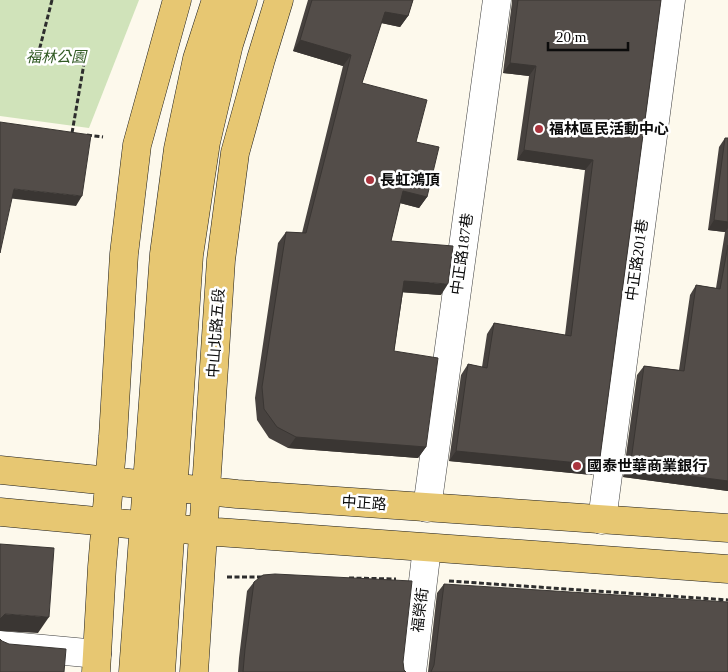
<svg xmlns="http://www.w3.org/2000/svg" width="728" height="672" font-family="'Times New Roman','Noto Sans TC',serif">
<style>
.green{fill:#d0e3ba}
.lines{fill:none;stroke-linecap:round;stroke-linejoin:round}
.minor-casing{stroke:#3e3e3e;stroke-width:29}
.major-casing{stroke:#1c1c1c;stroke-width:29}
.path{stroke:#2d2d2d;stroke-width:3;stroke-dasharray:5 2.5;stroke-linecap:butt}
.minor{stroke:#fff;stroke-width:28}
.major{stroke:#e7c772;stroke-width:28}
.wall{fill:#47423f}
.shaded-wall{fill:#3a3633}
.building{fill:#534d49;stroke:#3a3633}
.poi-dot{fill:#aa353e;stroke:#fff;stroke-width:2}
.labels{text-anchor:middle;stroke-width:5;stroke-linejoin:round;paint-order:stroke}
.park-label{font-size:15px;font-style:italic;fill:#315a24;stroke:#fff}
.poi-label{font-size:15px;font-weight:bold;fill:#0b0b0b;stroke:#fff;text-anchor:start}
.street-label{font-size:15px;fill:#0b0b0b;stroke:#fff}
</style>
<rect width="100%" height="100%" fill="#fdf9ec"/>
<path class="green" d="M0 0H139L89 128 0 116Z"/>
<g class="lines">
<defs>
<path id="minor" d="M427 508 497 0
M602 520 671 0
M0 645 97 654
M412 672 427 548"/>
<path id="major" d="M0 470 237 494 728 528
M0 512 203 531 728 569
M96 672 102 567 113 437 124 254 137 145 177 0
M133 672 164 254 178 149 197 59 216 0
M161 672 189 255 206 142 229 44 243 0
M194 672 221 260 235 153 261 59 279 0"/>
</defs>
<use href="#minor" class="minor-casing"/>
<use href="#major" class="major-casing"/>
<path class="path" d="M52 0 37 59 86 52 72 133
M87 135 103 137
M227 577H263
M349 578 396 579
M449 581 728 600"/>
<use href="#minor" class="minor"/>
<use href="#major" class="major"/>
</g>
<path class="wall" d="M308 0H413L408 16 400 27 381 23 362 83 416 142 427 197 419 208 400 203 391 241 441 295 403 292 394 351 426 447 418 458 288 448 269 438 257 420 255 398 278 243 286 232 302 233 343 66 293 51Z
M512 0H661L599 465 592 475 449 461 461 375 468 364 482 367 487 334 494 323 565 335 585 170 517 160 529 76 503 73 512 2Z
M725 138H728V491L623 477 637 375 644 366 679 370 690 295 696 285 716 288 725 232 708 230 719 147Z
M254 582 403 662 404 670 406 672H238L239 658 247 591Z
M444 584 728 672H428L437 593Z"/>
<path class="shaded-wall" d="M385 12 408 16 400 27 377 22Z
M300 40 351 55 343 66 293 51Z
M510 63 536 66 529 76 503 73Z
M524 150 593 160 585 170 517 160Z
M14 189 82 196 76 206 7 198Z
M403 191 427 197 419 208 396 202Z
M714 220 728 222V228L725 232 708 230Z
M404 281 448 284 441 295 397 292Z
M296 437 426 447 418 458 288 448Z
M456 451 599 465 592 475 449 461Z
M630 468 728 481V491L623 477Z
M5 614 49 617 38 633 0 631V619Z"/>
<path class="building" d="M312 0H413L408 16 385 12 362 83 427 100 416 142 439 147 427 197 403 191 391 241 453 246 448 284 404 281 394 351 438 358 426 447 296 437 277 427 264 409 262 387 286 232 306 233 351 55 300 40Z
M518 0H661L599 465 456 451 468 364 487 368 494 323 571 336 593 160 524 150 536 66 510 63Z
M0 122 91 135 82 196 14 189 0 253Z
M725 138H728V222L714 220Z
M728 245V481L630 468 644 366 684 371 696 285 720 289Z
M0 544 54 548 49 617 5 614 0 619Z
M275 574 412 581 403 662 404 670 406 672H243L245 649 254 582 263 575Z
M444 584 728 602V672H431L434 665Z
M0 639 2 641 9 644 66 649 64 672H0Z"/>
<g class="poi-dot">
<circle cx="539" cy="129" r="5"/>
<circle cx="370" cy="180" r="5"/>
<circle cx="577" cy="466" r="5"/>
</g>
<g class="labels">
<g class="park-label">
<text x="56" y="62">福林公園</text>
</g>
<g class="poi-label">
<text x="549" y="134">福林區民活動中心</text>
<text x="380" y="185">長虹鴻頂</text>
<text x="587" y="471">國泰世華商業銀行</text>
</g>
<g class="street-label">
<text transform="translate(462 254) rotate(-82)" y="5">中正路187巷</text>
<text transform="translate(637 260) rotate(-82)" y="5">中正路201巷</text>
<text transform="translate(216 333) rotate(-86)" y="5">中山北路五段</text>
<text transform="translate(364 503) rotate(4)" y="5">中正路</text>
<text transform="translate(420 610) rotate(-83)" y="5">福榮街</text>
</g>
</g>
<path d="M548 42v8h80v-8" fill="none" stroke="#0b0b0b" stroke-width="2.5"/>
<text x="556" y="42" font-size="15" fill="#0b0b0b" stroke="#ffffff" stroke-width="4" paint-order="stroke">20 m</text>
</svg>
